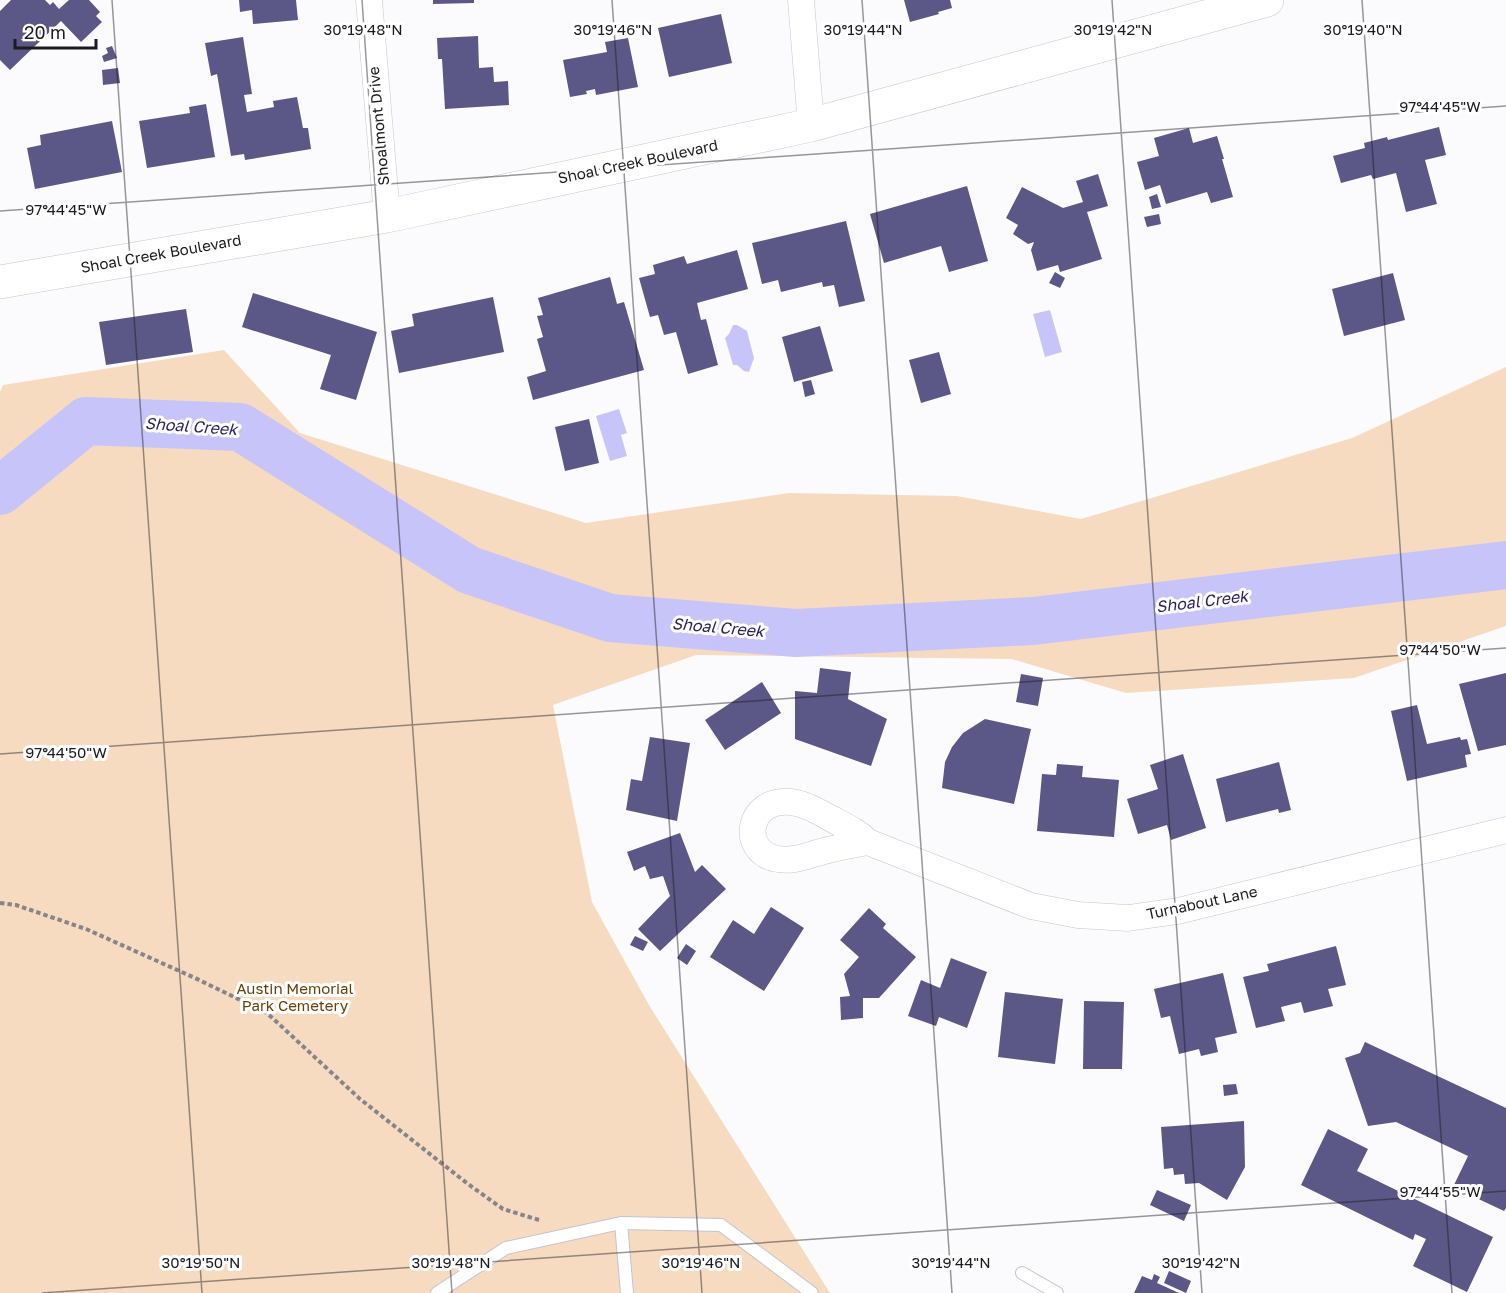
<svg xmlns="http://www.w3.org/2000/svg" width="1506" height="1293" font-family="'Golos Text',sans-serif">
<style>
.green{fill:#f6dbc0}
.water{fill:#c7c4fa}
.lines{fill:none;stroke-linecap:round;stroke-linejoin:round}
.river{stroke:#c7c4fa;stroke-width:48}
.building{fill:#5b5786}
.lane-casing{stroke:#c4c4d1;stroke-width:14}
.street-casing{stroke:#c4c4d1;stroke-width:27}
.secondary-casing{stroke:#c4c4d1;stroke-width:34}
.path{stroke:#86868a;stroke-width:4;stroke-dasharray:4.5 3;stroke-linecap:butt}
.lane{stroke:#fff;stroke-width:12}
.street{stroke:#fff;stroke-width:26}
.secondary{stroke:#fff;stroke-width:33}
.ticks{fill:none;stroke:#1b1b20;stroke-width:1.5;stroke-opacity:0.45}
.labels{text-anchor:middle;stroke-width:6;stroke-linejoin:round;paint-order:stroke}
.street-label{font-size:15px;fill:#1b1b20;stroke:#fff}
.park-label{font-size:15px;fill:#673f0a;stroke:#fff}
.water-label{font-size:16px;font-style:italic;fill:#2b1e5c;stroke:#fff}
.ticks-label{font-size:15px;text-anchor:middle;fill:#1b1b20;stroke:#fff;stroke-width:6;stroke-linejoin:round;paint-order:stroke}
</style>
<rect width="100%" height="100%" fill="#fbfbfe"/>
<path class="green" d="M224 350 300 433 586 523 789 493 957 496 1081 519 1352 438 1506 367V626L1354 678 1126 693 1012 659 696 655 553 705 592 902 649 1005 830 1293H0V392L3 385Z"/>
<path class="water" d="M1050 310 1062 352 1045 357 1033 314Z
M733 325H737L747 331 754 358 749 372 744 371 737 365H733L725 338 729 334Z
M619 409 627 433 621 435 627 456 610 461 596 416Z"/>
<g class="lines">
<path class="river" d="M0 491 86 421 240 427 469 570 610 618 796 633 1033 621 1506 565"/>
</g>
<path class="building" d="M11 0H45L50 5 53 2 59 9 69 0H89L100 12 96 16 102 22 81 42 61 21 10 70 0 60V11Z
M239 0H296L298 20 253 24 252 10 240 12Z
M433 0H474V3L433 4Z
M904 0H950L952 8 938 12 939 14 910 22Z
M721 14 732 63 669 77 658 28Z
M478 36 479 68 493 67 494 82 508 81 509 105 445 109 442 59H438L437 38Z
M243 37 252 94 244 95 247 112 274 107 273 101 297 97 303 128H308L311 149 245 160 244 154 231 156 217 74 211 76 205 43Z
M628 38 638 87 596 95 595 89 586 91 587 94 570 97 563 60 607 52 605 42Z
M112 46 117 58 104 62 102 56 108 53 106 48Z
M118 68 120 83 103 85 102 70Z
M206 104 215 157 147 168 139 121 190 113 189 107Z
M112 121 122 172 35 189 27 148 41 145 40 135Z
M1439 127 1446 155 1425 160 1437 204 1406 212 1396 173 1373 179 1371 175 1341 183 1333 156 1365 148 1364 143 1387 137 1388 140Z
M1189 128 1193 143 1217 136 1224 159H1222L1233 197 1211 203 1207 192 1166 204 1160 185 1145 190 1137 162 1159 156 1154 138Z
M1098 174 1108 206 1087 212 1102 259 1060 272 1058 265 1037 271 1031 250 1034 242 1028 244 1013 234 1018 225 1006 218 1022 187 1063 208 1083 202 1076 181Z
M967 186 988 261 949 272 941 246 884 263 870 214Z
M1157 194 1161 207 1152 209 1149 197Z
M1159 214 1161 224 1147 227 1144 217Z
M846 221 865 301 839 307 834 285 823 287 822 282 781 292 778 280 762 284 752 243Z
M737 250 748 289 697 303 701 320 706 319 718 365 688 374 676 332 664 335 658 315 650 317 639 278 655 274 653 265 684 256 687 264Z
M1055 272 1065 278 1060 288 1049 283Z
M1393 273 1405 320 1344 336 1332 289Z
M610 277 617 304 624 302 644 370 533 400 527 377 546 371 537 339 543 337 537 316 543 315 538 298Z
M253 293 377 332 356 400 320 389 331 355 242 327Z
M493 297 504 352 399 373 391 331 414 326 412 314Z
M186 309 193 352 106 365 99 322Z
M820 326 833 371 794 382 782 337Z
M939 352 951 394 921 403 909 360Z
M811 380 815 394 805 397 802 382Z
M589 419 599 463 565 471 555 427Z
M820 668 851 672 848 699 887 719 871 766 795 739V691L817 693Z
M1506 673V745L1478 751 1459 684Z
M1021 674 1043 678 1038 706 1016 702Z
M762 682 781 713 725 750 705 720Z
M1417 705 1427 744 1460 737 1461 740 1467 739 1471 754 1465 755 1467 767 1407 781 1391 711Z
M985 719 1031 729 1014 804 942 788 945 762 952 747 963 733Z
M650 737 690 743 677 821 626 810 631 779 642 781Z
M1183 754 1206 828 1171 840 1167 825 1138 834 1127 799 1158 789 1150 765Z
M1279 762 1291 810 1279 813 1278 809 1226 822 1216 779Z
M1057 764 1083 766 1082 777 1119 780 1114 837 1037 831 1042 774 1056 775Z
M680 833 695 872 702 865 726 889 660 951 638 929 670 896 663 876 650 879 645 866 634 871 627 852Z
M771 907 804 928 764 991 710 957 733 920 754 934Z
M869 908 886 924 883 928 916 957 879 998H863V1018L841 1020 840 997 850 996 844 974 859 957 840 940Z
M635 936 648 942 643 951 630 945Z
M686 944 696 951 687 965 677 958Z
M1336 946 1346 985 1328 989 1333 1006 1304 1013 1301 1002 1281 1007 1285 1021 1256 1028 1243 977 1269 971 1267 964Z
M951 958 987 972 967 1028 939 1017 936 1026 908 1016 921 980 940 988Z
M1223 973 1237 1033 1215 1038 1218 1052 1201 1056 1199 1049 1179 1054 1170 1016 1161 1018 1154 989Z
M1005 992 1063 999 1055 1064 998 1057Z
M1084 1001 1124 1002 1122 1069H1083Z
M1365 1042 1506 1108V1208L1504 1211 1453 1187 1468 1156 1396 1122 1368 1126 1345 1058 1360 1053Z
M1236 1084 1238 1094 1224 1096 1223 1085Z
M1244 1121 1245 1167 1227 1200 1199 1183 1185 1184 1184 1174 1174 1175 1173 1168 1164 1169 1161 1127Z
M1328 1129 1368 1149 1357 1171 1493 1237 1467 1292 1413 1266 1426 1239 1415 1234 1413 1240 1301 1185Z
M1157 1190 1191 1205 1184 1221 1150 1205Z
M1169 1271 1191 1281 1186 1293 1164 1283Z
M1154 1274 1160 1277 1157 1283 1179 1293H1134L1142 1276 1152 1280Z"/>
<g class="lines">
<defs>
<path id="lane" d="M621 1223 627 1293
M1022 1273 1057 1293
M437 1293 506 1248 621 1223 721 1225 812 1293"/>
<path id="street" d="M369 0 387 216
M801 0 811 125
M868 842C855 844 841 847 828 850 811 854 796 862 778 859 742 854 745 805 782 802 798 800 816 810 830 818 843 825 857 831 868 842L1031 906 1078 915 1128 918 1178 911 1506 830"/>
<path id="secondary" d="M0 282 387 216 811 125 1267 0"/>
</defs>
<use href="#lane" class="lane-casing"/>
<use href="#street" class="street-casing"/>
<use href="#secondary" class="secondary-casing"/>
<path class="path" d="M0 903 16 905 86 929 195 978 267 1013 360 1099 468 1184 503 1209 539 1220"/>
<use href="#lane" class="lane"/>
<use href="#street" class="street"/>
<use href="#secondary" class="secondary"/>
</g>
<path class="ticks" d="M112 0 202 1293M362 0 452 1293M612 0 702 1293M862 0 952 1293M1112 0 1202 1293M1362 0 1452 1293M0 211 1506 106M0 754 1506 648M42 1293 1506 1191"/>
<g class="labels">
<g class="street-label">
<text transform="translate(379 126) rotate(-95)" y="5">Shoalmont Drive</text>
<text transform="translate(638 162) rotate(-12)" y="5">Shoal Creek Boulevard</text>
<text transform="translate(161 254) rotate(-10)" y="5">Shoal Creek Boulevard</text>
<text transform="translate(1202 903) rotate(-12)" y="5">Turnabout Lane</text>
</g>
<g class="park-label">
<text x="295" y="994">Austin Memorial<tspan x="295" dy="17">Park Cemetery</tspan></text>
</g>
<g class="water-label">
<text transform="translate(191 426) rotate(4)" y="6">Shoal Creek</text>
<text transform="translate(1202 601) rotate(-7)" y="6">Shoal Creek</text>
<text transform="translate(718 627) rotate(5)" y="6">Shoal Creek</text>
</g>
</g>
<g class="ticks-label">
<text x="363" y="35">30°19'48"N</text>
<text x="613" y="35">30°19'46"N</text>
<text x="863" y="35">30°19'44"N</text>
<text x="1113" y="35">30°19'42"N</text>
<text x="1363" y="35">30°19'40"N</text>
<text x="1440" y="112">97°44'45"W</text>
<text x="66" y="215">97°44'45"W</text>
<text x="1440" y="655">97°44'50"W</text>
<text x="66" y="758">97°44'50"W</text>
<text x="1440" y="1197">97°44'55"W</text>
<text x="201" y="1268">30°19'50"N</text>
<text x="451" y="1268">30°19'48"N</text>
<text x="701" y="1268">30°19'46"N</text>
<text x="951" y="1268">30°19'44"N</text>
<text x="1201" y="1268">30°19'42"N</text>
</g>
<path d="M15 39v9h81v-9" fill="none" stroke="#1b1b20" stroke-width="3"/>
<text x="24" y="39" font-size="18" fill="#1b1b20" stroke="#ffffff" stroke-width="4.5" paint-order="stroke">20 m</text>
</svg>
